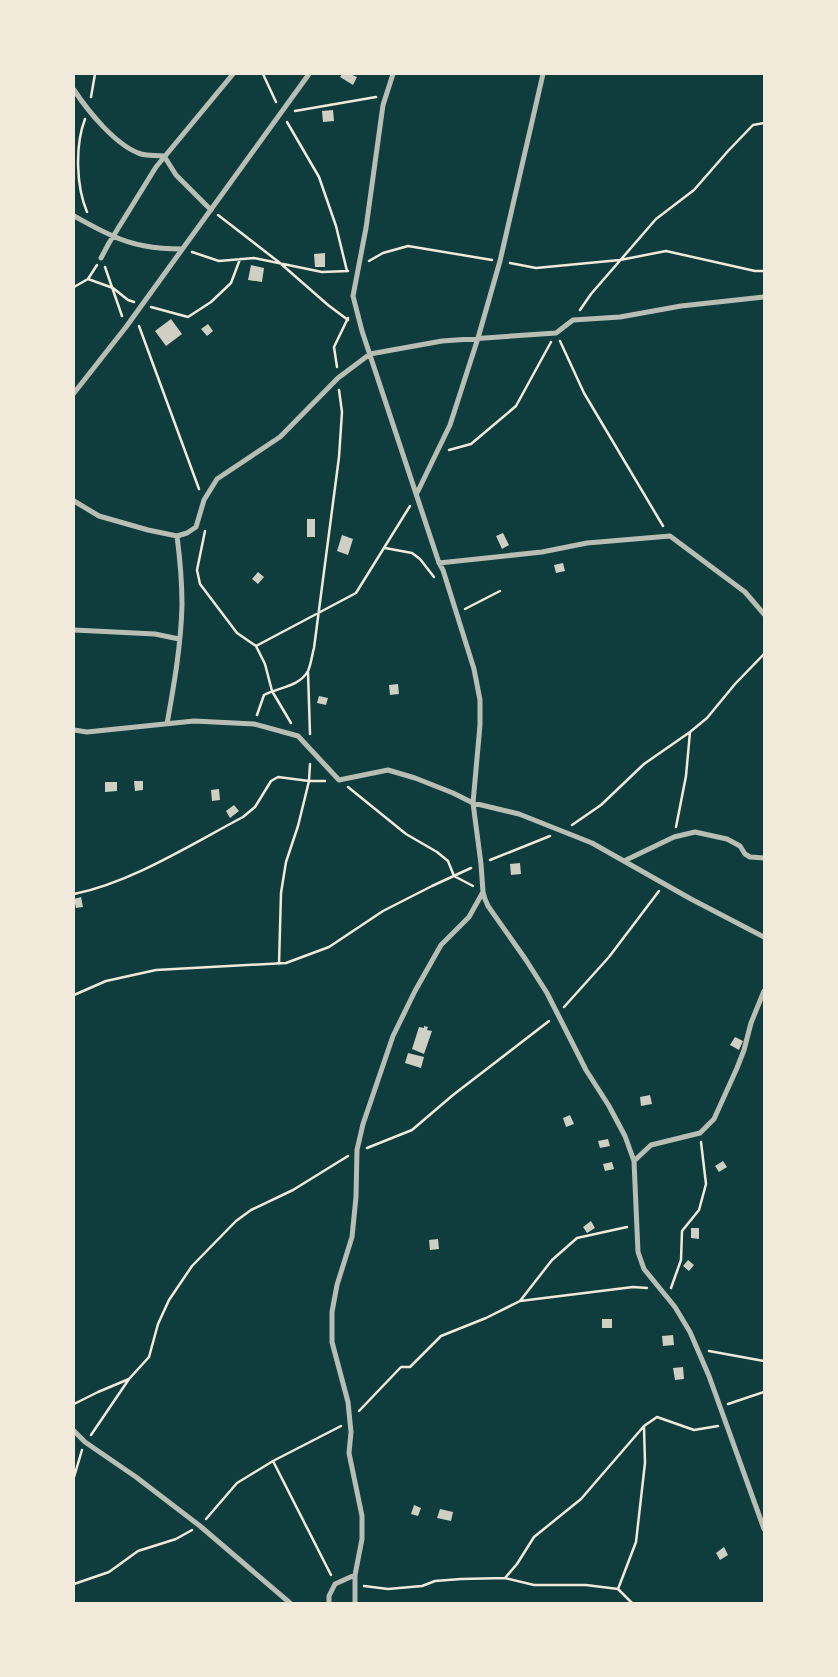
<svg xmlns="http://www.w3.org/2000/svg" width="838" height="1677" font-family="'Public Sans',sans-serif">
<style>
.building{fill:#cfcfc3}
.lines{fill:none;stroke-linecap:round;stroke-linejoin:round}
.path{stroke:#f1e9da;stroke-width:2.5}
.minor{stroke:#b8beb3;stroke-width:5}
</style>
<rect width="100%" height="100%" fill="#0f3d3e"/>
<path class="building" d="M342 74H350L357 77 353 85 340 77Z
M333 110 334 121 323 122 322 111Z
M325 253V267H315L314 254Z
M251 265 264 268 262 282 248 280Z
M171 319 182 334 166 346 155 331Z
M208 324 213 331 207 336 201 329Z
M307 519H315V537H307Z
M503 533 509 545 502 549 496 536Z
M342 535 353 539 348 555 337 551Z
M563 563 565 571 556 573 554 565Z
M258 572 264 577 258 584 252 579Z
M398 684 399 694 390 695 389 685Z
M319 696 328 698 326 705 317 703Z
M134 781H143V790L135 791Z
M105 782H117V791L105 792Z
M219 789 220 800 212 801 211 790Z
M234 805 239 811 230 818 226 811Z
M520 863 521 874 511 875 510 864Z
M81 897 83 907 76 908 74 899Z
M424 1026 428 1027 427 1030 432 1031 424 1054 412 1049 419 1027 424 1028Z
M735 1037 743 1041 739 1050 730 1045Z
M408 1053 424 1057 421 1068 405 1063Z
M650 1095 652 1104 641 1106 640 1097Z
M570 1115 574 1124 566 1127 563 1118Z
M608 1139 610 1146 600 1148 598 1141Z
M723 1161 727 1167 719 1172 715 1166Z
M612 1162 614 1169 605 1171 603 1164Z
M591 1221 595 1228 587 1233 583 1227Z
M691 1228H699V1239L691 1238Z
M438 1239 439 1249 430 1250 429 1240Z
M688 1260 694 1265 689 1271 683 1266Z
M602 1319H612V1328H602Z
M673 1335 674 1345 663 1346 662 1336Z
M683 1367 684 1379 675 1380 673 1368Z
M414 1505 421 1508 418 1516 411 1514Z
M440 1509 453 1512 451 1521 437 1518Z
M724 1547 728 1555 720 1560 716 1553Z"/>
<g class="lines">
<path class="path" d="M263 74 276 102
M91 97 95 74
M295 111 376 97
M85 119C75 145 76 186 87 212
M287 122 319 177 336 226 347 271
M218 215 280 263 328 305 348 320
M192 252 219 261 254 258 322 272 348 271
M369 261 383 253 408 246 492 260
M510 263 536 268 620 260 666 251 755 271H764
M105 267 122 316
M88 279 113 288 128 300 134 302
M74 287 88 279 97 265
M151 307 188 317 211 302 231 283 240 259
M580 310 591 294 656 219 694 190 728 151 753 125 764 123
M139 326 199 489
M560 341 584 393 663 526
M337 367 334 347 348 318
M449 450 471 444 516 406 551 342
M205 531 197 570 200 584 237 633 256 646 265 664 272 691 291 723
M385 548 412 553 420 559 434 577
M465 609 500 591
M256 646 356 593 410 506
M308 672 310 734
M257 715 264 695C279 687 299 687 308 671 311 664 312 655 314 648L339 457 342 412 339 390
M348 787 406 834 437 852 448 861 454 876 473 886
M572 825 601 805 644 764 690 732 707 718 735 684 764 654
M676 827 686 776 690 732
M490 860 550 836
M74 894C132 882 190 845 243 817L255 807 271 781 278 777 309 781H325
M279 964 281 893 286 862 298 826 309 781 310 764
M74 995 106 981 156 970 286 963 329 947 383 911 432 886 471 868
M564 1007 609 957 659 891
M367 1148 412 1130 453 1095 549 1021
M671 1288 681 1260 682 1231 699 1210 706 1184 701 1142
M520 1301 633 1287 647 1288
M709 1351 764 1361
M74 1404 98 1392 129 1379
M728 1404 764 1392
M359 1411 401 1367H410L441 1336 486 1318 520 1301 552 1260 577 1238 627 1227
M91 1435 129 1379 149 1357 158 1324 169 1300 192 1266 236 1221 251 1210 293 1190 348 1156
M273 1461 331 1575
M74 1477 82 1450
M206 1519 237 1483 273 1461 341 1426
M505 1578 534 1585H586L618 1589 632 1603
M74 1584 109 1572 138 1551 176 1539 192 1530
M364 1586 388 1589 422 1586 435 1581 461 1579 505 1578 517 1564 534 1537 581 1499 644 1426 657 1417 694 1430 718 1426
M618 1589 636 1542 645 1463 644 1427"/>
<path class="minor" d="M393 74 383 105 366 228 353 296 362 331 439 563 443 570 474 669 480 700V725L473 803 481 864 483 892 485 899 488 906 526 960 547 993 586 1070 609 1106 625 1136 634 1161 638 1252 644 1269 675 1307 690 1332 709 1376 764 1529
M74 90C88 111 116 146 141 154 148 156 157 155 164 156L176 175 211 210
M74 216C87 223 99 230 113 236 134 246 159 249 182 249
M101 258 109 243 156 167 233 74
M74 393 126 327 309 74
M417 493 450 425 478 338 500 261 543 74
M74 501 99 516 148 530 177 536 187 533 196 527 204 500 217 479 280 437 338 378 370 354 442 341 556 333 573 320 620 317 681 306 764 297
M439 563 542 552 587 543 670 536 745 592 764 614
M74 630 155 634 179 639
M167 724C174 685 181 645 182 605 182 582 180 559 177 536
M74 730 87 732 194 721 254 724 298 736 339 780 388 770 415 778 453 793 473 803 519 814 592 843 691 899 764 937
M624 861 674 837 695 832 727 839 740 846 745 854 750 857 764 858
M634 1161 651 1145 700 1133 714 1119 737 1068 744 1050 751 1023 764 991
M74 1431 85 1442 136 1477 200 1526 290 1603
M329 1603V1596L335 1584 355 1575
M355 1603V1575L362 1539V1516L349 1453 351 1432 348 1402 332 1342V1312L337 1285 352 1237 356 1197 357 1150 363 1124 393 1036 415 991 441 945 469 917 483 892"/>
</g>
<rect width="838" height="1677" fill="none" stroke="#f1e9da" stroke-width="150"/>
</svg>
